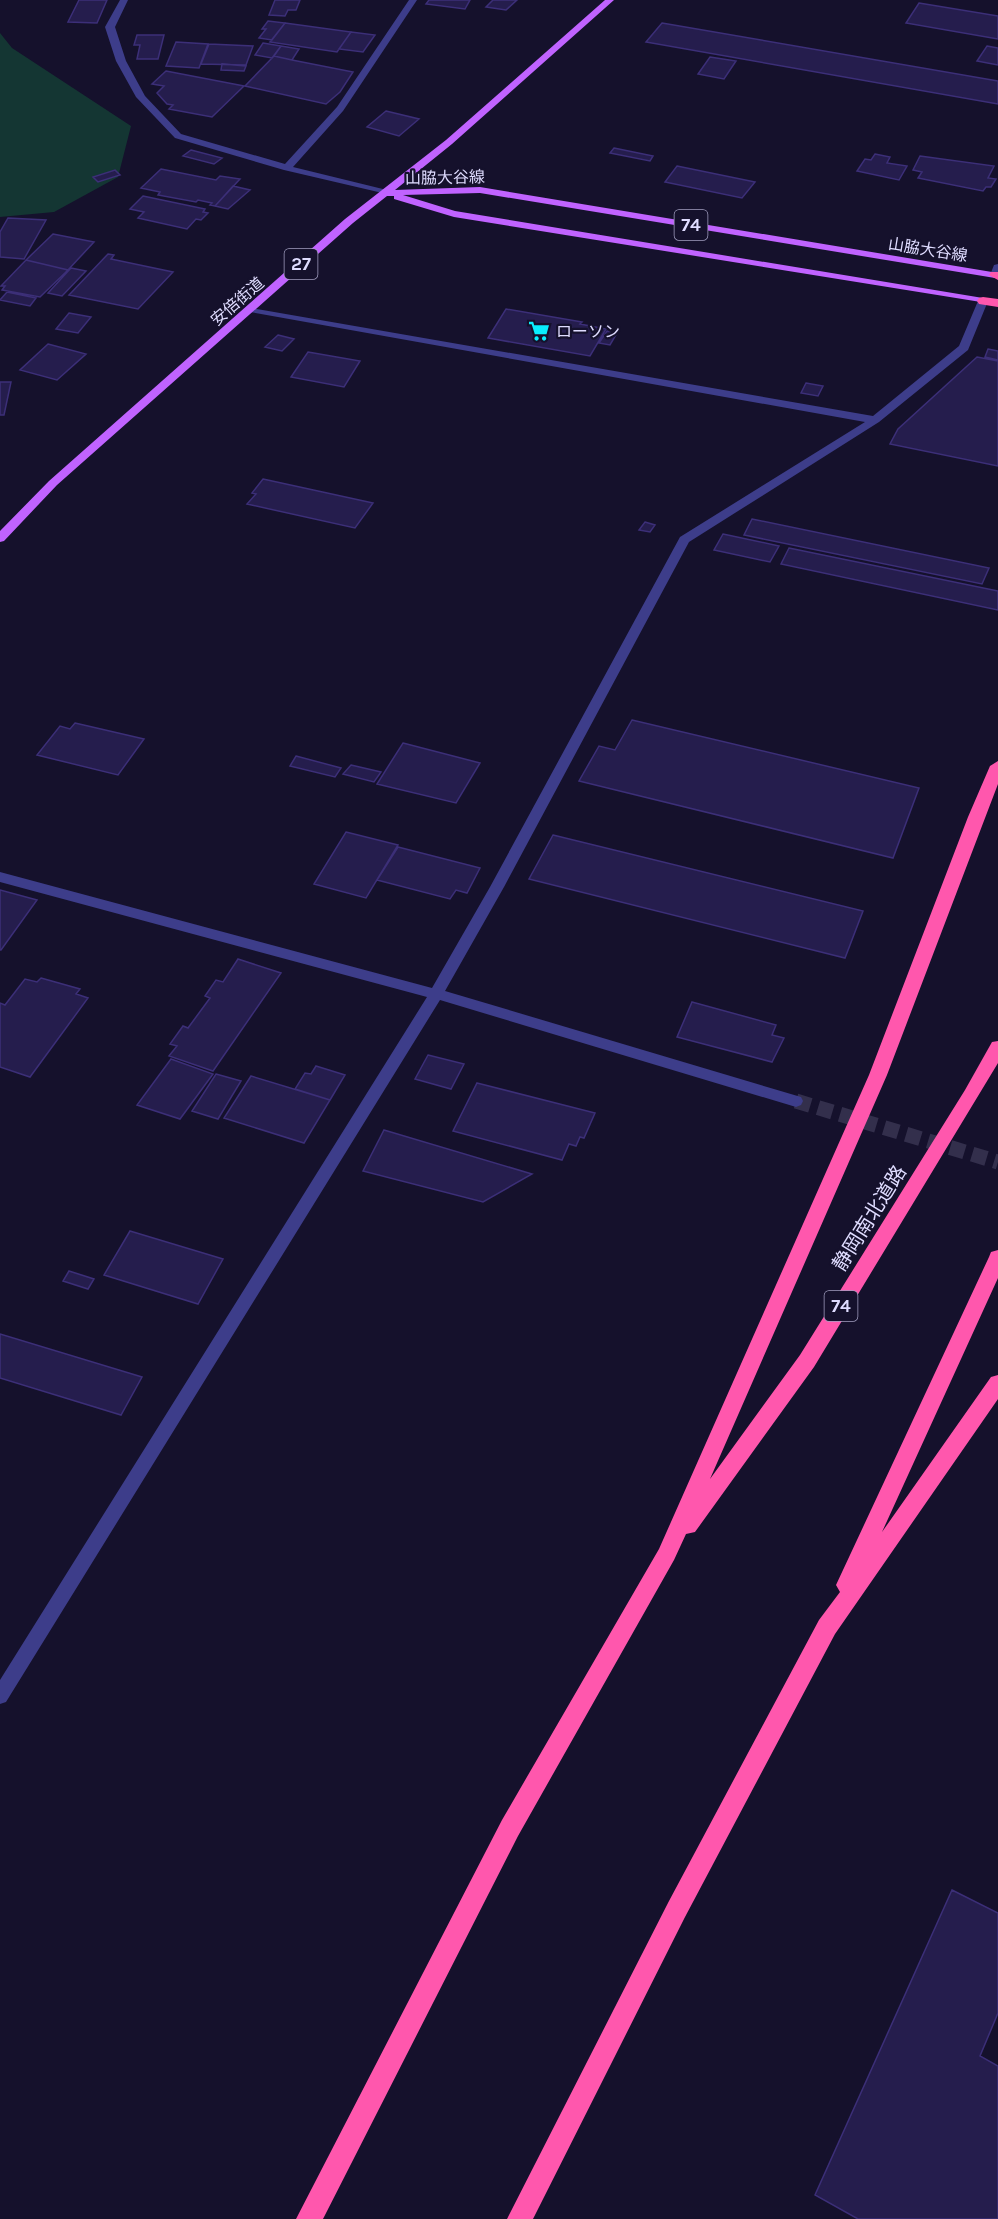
<svg xmlns="http://www.w3.org/2000/svg" width="998" height="2219" font-family="Karla,'Noto Sans JP',sans-serif">
<style>
.green{fill:#143633}
.building{fill:#251d4d;stroke:#3c2f78;stroke-width:1.5}
.lines{fill:none;stroke-linecap:round;stroke-linejoin:round}
.street-tunnel{stroke:#332f4c;stroke-width:15;stroke-dasharray:15 8;stroke-linecap:butt}
.street{fill:#3d3d8a;fill-rule:evenodd}
.primary{fill:#c063ff;fill-rule:evenodd}
.highway{fill:#ff57ad;fill-rule:evenodd}
.labels{text-anchor:middle;stroke-width:4.5;stroke-linejoin:round;paint-order:stroke}
.far-street-label{font-size:16px;fill:#dfdcff;stroke:#15112c}
.far-poi-label{font-size:16px;fill:#dfdcff;stroke:#15112c;text-anchor:start}
.shield{fill:#15112c;stroke:#a29fc0;stroke-width:1.5}
.shield-label{font-size:18px;font-weight:bold;fill:#dfdcff}
.street-label{font-size:20px;fill:#dfdcff;stroke:#15112c}
</style>
<rect width="100%" height="100%" fill="#15112c"/>
<path class="green" d="M0 33 12 48 131 126 118 177 54 212 0 217Z"/>
<path class="building" d="M79 0H107L97 23 68 22Z
M275 0H300L296 10H288L285 16 269 15Z
M429 0H470L465 9 426 4Z
M493 0H517L506 10 486 7Z
M919 3 998 16V39L906 23Z
M268 21 285 23 272 40 259 38 266 29H262Z
M285 23 351 32 337 52 270 42Z
M662 23 998 81V104L646 42Z
M351 32 375 35 363 52 339 49Z
M137 35H164L158 59H137L140 45H134Z
M176 42 208 44 199 68 166 66Z
M263 43 281 46 272 58 255 55Z
M209 44 253 46 246 65 201 64Z
M281 46 299 49 292 60 274 56Z
M987 46 998 48V65L977 61Z
M274 56 292 60 353 72 340 92 326 104 245 86Z
M710 57 736 61 724 79 698 74Z
M222 64 246 66 244 71 221 70Z
M166 71 244 86 212 117 169 109 173 105 167 104 157 93 164 86 152 84Z
M386 111 419 119 399 136 367 127Z
M614 148 653 156 650 161 610 153Z
M191 150 222 158 214 164 183 156Z
M875 154 890 157 887 163 907 166 899 180 857 171 865 159 871 160Z
M920 156 994 166 988 178 996 179 991 187H986L983 191 918 178 922 172 913 170Z
M677 166 755 182 742 198 665 182Z
M161 169 216 180 220 176 240 179 215 206 210 205 212 203 198 200 196 202 158 195 160 192 141 188Z
M115 170 120 175 98 182 93 177Z
M233 186 250 190 228 209 215 206Z
M143 196 205 209 203 212 208 213 201 220 196 219 187 229 138 218 144 212 130 209Z
M8 218 46 220 24 259 0 257V232Z
M53 234 94 242 68 270 26 260Z
M108 254 114 255 111 259 173 272 138 309 69 295Z
M26 260 68 270 40 297 2 290 5 286H1Z
M71 268 86 271 62 296 48 293Z
M7 292 36 298 30 306 0 300Z
M506 309 582 322 580 324 606 329 590 356 488 338Z
M69 313 91 317 78 333 56 329Z
M607 331 617 333 610 345 599 343Z
M278 335 294 339 282 351 265 347Z
M48 344 86 354 57 380 20 370Z
M988 349 998 351V360L985 357Z
M308 352 360 361 344 387 291 377Z
M977 357 998 361V466L890 444 898 429Z
M0 382H11L4 415H0Z
M806 383 823 386 818 396 801 393Z
M263 479 373 503 355 528 247 504 256 494 252 493Z
M752 519 989 568 982 584 744 535Z
M645 522 655 525 650 532 639 530Z
M723 534 779 546 770 562 714 550Z
M789 548 998 591V610L781 564Z
M632 720 919 788 893 858 579 781 599 746 615 750Z
M75 723 144 739 118 775 37 755 60 726 70 729Z
M403 743 480 763 456 803 377 784Z
M296 756 341 768 335 777 290 766Z
M351 765 381 772 374 782 343 774Z
M346 832 398 845 366 898 314 884Z
M553 835 863 911 845 958 529 879Z
M398 847 480 868 467 893 456 890 450 899 377 880Z
M0 890 37 900 1 950H0Z
M238 959 281 973 213 1071 169 1056 177 1046 170 1044 183 1026 188 1028 210 998 205 996 216 980 223 982Z
M41 978 80 989 76 994 88 998 30 1077 0 1067V1003L5 1005 25 979 37 982Z
M692 1002 776 1025 772 1035 784 1038 772 1062 677 1037Z
M428 1055 464 1064 451 1089 415 1079Z
M171 1059 213 1074 180 1119 137 1105Z
M316 1066 345 1075 330 1100 295 1089 305 1073 311 1074Z
M216 1074 241 1081 218 1119 192 1111Z
M251 1076 330 1100 304 1143 224 1118Z
M477 1083 595 1113 584 1138 580 1137 576 1146 569 1144 562 1160 453 1131Z
M384 1130 532 1174 483 1202 363 1171Z
M130 1231 223 1259 198 1304 104 1275Z
M69 1271 94 1279 88 1289 63 1281Z
M0 1334 142 1377 121 1415 0 1378Z
M952 1890 998 1913V2013L980 2056 998 2066V2219H858L815 2195Z"/>
<g class="lines">
<path class="street-tunnel" d="M796 1101 998 1162"/>
<path class="street" d="M120 0H128L115 27 126 61 145 96 181 134 285 164 337 107 409 0H417L343 111 293 167 391 191V195L284 170 175 138 136 97 116 61 105 27Z
M998 264V277H991L990 275 994 265Z
M983 298 988 301 968 350 879 422 689 542 504 887 445 991 801 1097 803 1101 801 1105 796 1107 440 1000 6 1702 0 1704V1680L427 997 0 882V872L432 988 490 887 680 537 865 422 250 312 245 309 246 307 873 416 959 346 978 301Z"/>
<path class="primary" d="M605 0H614L452 144 395 190 480 187 998 273V277L995 278 480 193 403 195 455 211 983 298 988 301 987 303 454 217 394 199V196H387L353 223 57 485 4 541 0 542V531L49 481 345 219 446 140Z"/>
<path class="highway" d="M991 272H998V280L989 275Z
M983 297 998 299V307L979 304 977 301 979 298Z
M998 761V784L887 1075 710 1479 800 1355 965 1090 992 1042 998 1041V1063L814 1367 695 1532 686 1534 674 1560 518 1836 323 2219H296L502 1820 659 1549 869 1075 968 817 990 766Z
M998 1250V1278L882 1532 991 1377 998 1375V1399L835 1634 685 1917 533 2219H507L669 1901 819 1620 840 1592 836 1585 989 1257 991 1252Z"/>
</g>
<defs>
<symbol id="supermarket-bare" viewBox="-9 -9 18 18"><path d="M-6-5.5h2.5l.6 2H6L4.5 2H-2.5L-4.4-4H-6ZM-1.5 3.2a1.3 1.3 0 1 0 .1 0ZM3 3.2a1.3 1.3 0 1 0 .1 0Z" fill="#09edfe" stroke="#15112c" stroke-width="2.5" paint-order="stroke"/></symbol>
</defs>
<g fill-rule="evenodd">
<use href="#supermarket-bare" x="524" y="316" width="30" height="30"/>
</g>
<g class="labels">
<g class="far-street-label">
<text transform="translate(445 177) rotate(-1)" y="6">山脇大谷線</text>
<text transform="translate(928 249) rotate(9)" y="6">山脇大谷線</text>
<text transform="translate(237 301) rotate(-41)" y="6">安倍街道</text>
</g>
<g class="far-poi-label">
<text x="556" y="337">ローソン</text>
</g>
<g class="shield">
<rect x="674.5" y="210" width="33" height="30" rx="4.5"/>
<rect x="284.5" y="249" width="33" height="30" rx="4.5"/>
<rect x="824.5" y="1291" width="33" height="30" rx="4.5"/>
</g>
<g class="shield-label">
<text x="691" y="231">74</text>
<text x="301" y="270">27</text>
<text x="841" y="1312">74</text>
</g>
<g class="street-label">
<text transform="translate(869 1218) rotate(-58)" y="7">静岡南北道路</text>
</g>
</g>
</svg>
